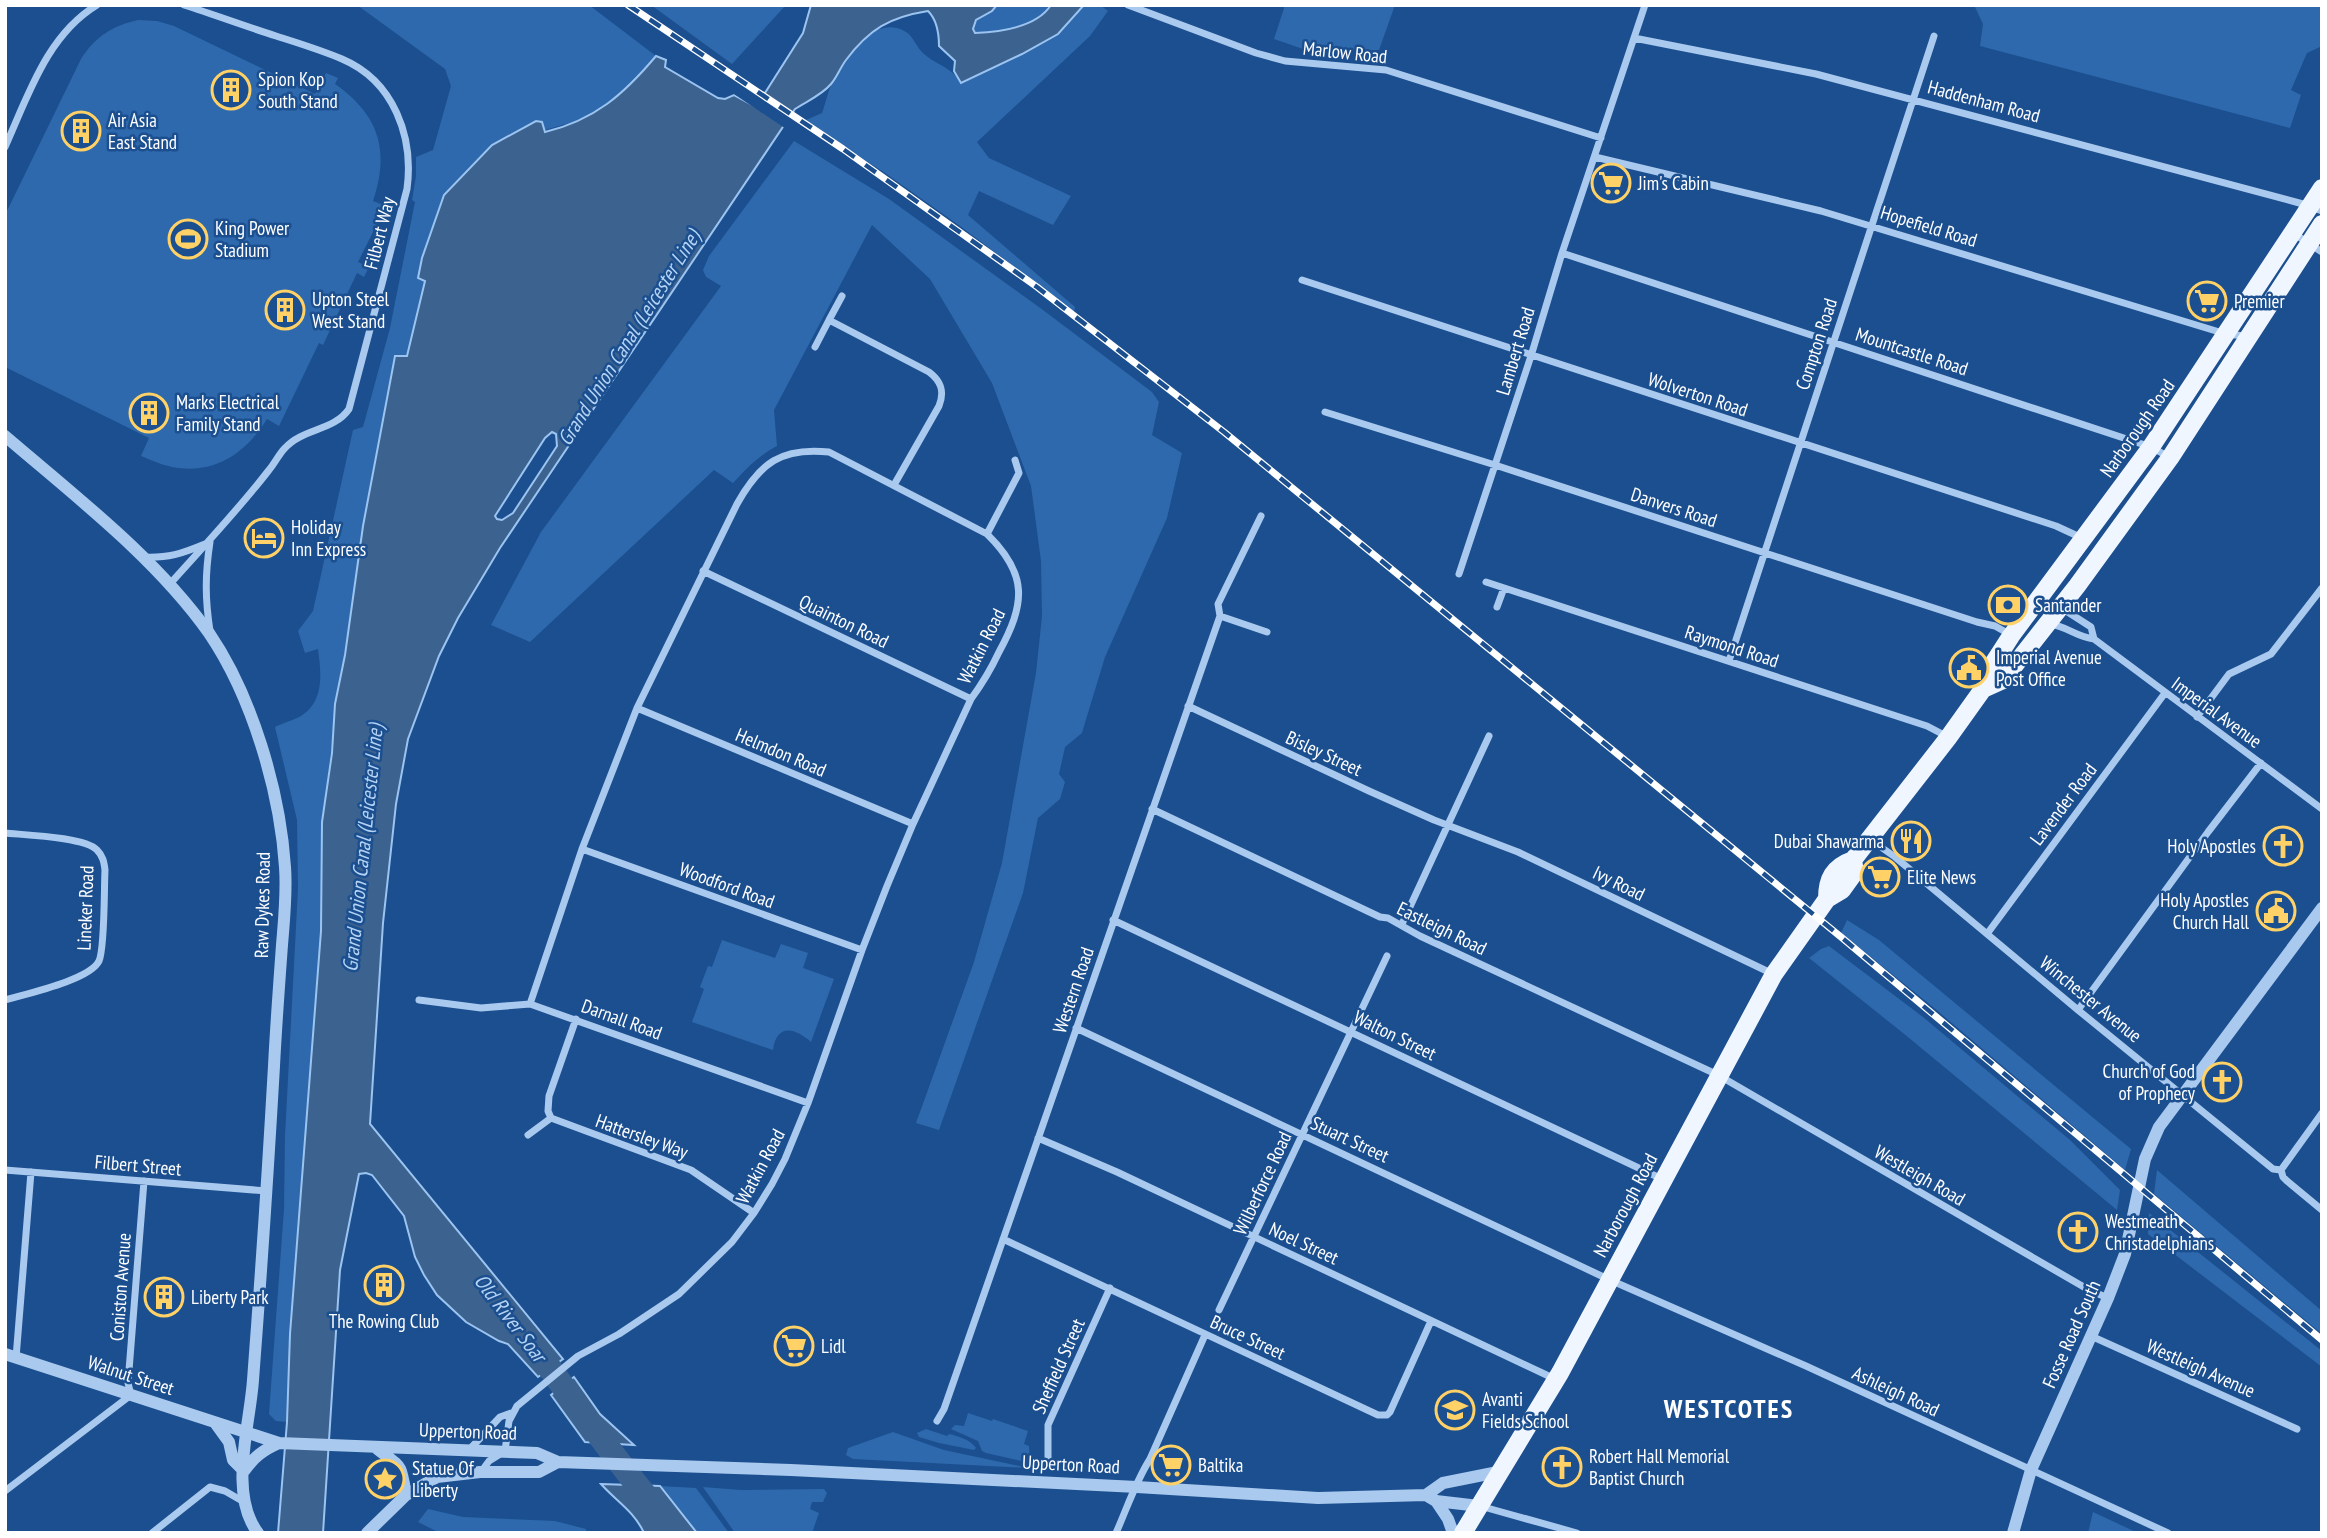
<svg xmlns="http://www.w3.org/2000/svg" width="2327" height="1538" font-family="'PT Sans Narrow',sans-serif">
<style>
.green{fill:#2e69ad}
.water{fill:#3c6290;stroke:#9cc4f0;stroke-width:2;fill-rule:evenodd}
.pier{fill:#1b4f8f}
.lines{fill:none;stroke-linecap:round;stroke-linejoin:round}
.river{stroke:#3c6290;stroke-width:24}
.minor{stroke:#a9c9ee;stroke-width:7}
.tertiary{stroke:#a9c9ee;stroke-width:12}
.primary{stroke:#f0f6ff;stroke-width:18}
.rail-casing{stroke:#fff;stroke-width:7}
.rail{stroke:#1b4f8f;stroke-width:4.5;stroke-dasharray:13;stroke-linecap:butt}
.labels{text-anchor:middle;stroke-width:5;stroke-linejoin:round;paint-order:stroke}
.street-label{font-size:19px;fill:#fff;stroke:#1b4f8f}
.poi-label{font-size:19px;fill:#fff;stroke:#1b4f8f;text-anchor:start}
.water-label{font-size:21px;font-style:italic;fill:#b5d3f5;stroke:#1b4f8f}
.district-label{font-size:26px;font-weight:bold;letter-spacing:2px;fill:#fff;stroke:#1b4f8f}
</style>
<rect width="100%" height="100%" fill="#1b4f8f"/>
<path class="green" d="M357 5H589L656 56 621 95 606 106 580 120 492 145 460 179 430 237 422 258 426 280 407 357 395 356C366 510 340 664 323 819 319 857 323 895 321 932 319 977 315 1022 311 1067 303 1185 289 1303 287 1422L276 1421 269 1414 284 1209 285 1136 298 889 297 820 275 727C283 723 294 720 301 716 325 701 321 672 318 649L305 653 298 631 313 611 353 430 363 427 390 328 415 202 412 200 416 176V157L433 150 451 86 445 69Z
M651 5H786L732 64Z
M997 5H1051C1036 28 1000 32 975 33L973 29 976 20 992 11Z
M1084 5H1100L1108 11 1090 36 977 142 989 158 1071 196 1053 225 979 191 968 215 1075 307 1074 312 960 226 885 173 811 126 806 120 822 113C826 102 828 91 833 81 845 57 874 13 906 32 913 36 917 48 923 53 937 66 951 66 961 83L1022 54 1058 34Z
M1285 5H1395L1379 50 1351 51 1303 49 1274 39Z
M1974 5H2322V46L2307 53 2291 90 2301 95 2290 128 1980 46 1983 24Z
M138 20 157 21 174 26 315 94 326 73 338 78 335 84C379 115 390 150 373 201L386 206 358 262 369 267 364 277 357 273 323 345 319 343 279 426 267 419C246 453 215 475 172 467 162 465 151 460 141 456L149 438 5 367V215L81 59C96 36 112 26 138 20Z
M794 141 889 199 1043 310 1152 392 1159 402 1152 435 1182 453 1167 518 1105 657 1084 726 1082 733 1065 747 1059 774 1065 782 1060 799 1038 818 1023 893 939 1130 916 1123 974 962 1002 863 1036 673 1042 616 1041 561 1031 486 992 383 930 279 872 225 774 410 777 446C758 456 747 468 733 483L714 470 530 642 491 625 541 532 721 286 706 277 703 270 709 256Z
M1847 920 1879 940 2131 1149 2125 1170 1933 1007 1841 933Z
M722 940 775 958 781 944 808 953 803 968 834 979 811 1042C796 1029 777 1022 773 1050L692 1022 704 989 700 987 708 966 712 967Z
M1829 946 1923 1017 2070 1140 2120 1190 2117 1210 1903 1033 1809 958 1821 949Z
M2157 1170 2322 1311V1334L2154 1194Z
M2149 1213 2322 1351V1367L2148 1234Z
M968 1413 992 1421 993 1419 1028 1431 1024 1444 1029 1446 1030 1463 986 1453 982 1451 978 1441 951 1429 955 1425 964 1426Z
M926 1429 947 1436 949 1434C958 1436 971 1440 976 1448L974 1450 939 1443 919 1437 917 1433Z
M893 1432 944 1450 1029 1468 853 1459 846 1455 848 1448Z
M660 1486 696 1488 729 1533H697Z
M703 1487 741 1490 824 1489 827 1493 823 1502H812L810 1509 819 1513 812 1533H735Z
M428 1509 463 1517 555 1521 586 1529V1533H437L436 1531 418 1522Z
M2093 1512 2138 1533H2088Z"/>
<path class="water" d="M811 5H997L992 11 976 20 973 29 975 33C1000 32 1036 28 1051 5H1084L1058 34 1022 54 961 83 954 71 955 61 939 46C939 33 937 20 928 11 890 17 869 29 846 60 840 68 837 77 831 84 822 95 807 101 795 109L500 548 458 618 439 656 408 739 396 804 383 923 370 1124 563 1359 538 1377 508 1344 499 1341 466 1322 437 1295 424 1275 415 1257 404 1216 372 1175 366 1173 359 1174 340 1270 323 1533H278L287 1422 290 1334 321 931 322 822 332 753 335 704 345 655 363 526 395 356H407L425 281 418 278 422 258 444 195 492 145 536 121 542 122 545 132C595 120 624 94 656 56L666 60 665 67 718 98 725 99 734 95 756 107 803 33ZM552 432 556 434 557 446 513 513 502 520 497 519 495 516 545 438Z
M574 1377 600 1414 634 1445 585 1442 551 1395Z
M601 1484 660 1486 697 1533H644C634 1511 616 1501 601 1484Z"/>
<path class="pier" d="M761 91 796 114 786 129 731 92H735L755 103Z"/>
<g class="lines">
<path class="river" d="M531 1343C579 1407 624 1473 677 1533"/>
<path class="minor" d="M1128 5 1256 53 1285 61 1386 70 1601 138
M1634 38 1816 74 2303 204 2322 211
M5 147C28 96 47 35 97 5
M1595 157 1821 211 2226 334 2245 336
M2293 233 2322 252
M1562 253 2151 447 2169 457
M1302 280 2056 526 2082 538
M829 320 842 296
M815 347 829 320 929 372C941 381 945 391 939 406L894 485
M1325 412 1495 465 1977 622 1995 626 2011 635
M987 534 1019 473 1015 460
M143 557C169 558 181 554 205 544
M703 571 971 699
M1459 574 1531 356 1562 253 1645 5
M1486 582 1927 726 1948 737
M169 585C203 547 238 510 269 470 275 463 279 454 285 448 303 428 334 431 349 409L407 189C414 137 394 81 342 59 321 50 298 43 276 36 245 26 215 15 184 5
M2036 605 2060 607 2091 627 2094 639
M1497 607 1504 588
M1220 616 1218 604 1261 516
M2050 624C2066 626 2077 637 2094 639L2322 809
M210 631C205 598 205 575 210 542
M1729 661 1934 36
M1188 706 1369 791 1434 820 1518 852 1773 974
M637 708 913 824
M2197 717 2229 674 2271 654 2322 588
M1152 809 1380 917 1388 918 1420 936 1718 1075 2089 1290 2108 1298
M5 833C24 835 85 837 97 850 103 856 104 862 105 870 104 888 105 948 99 961 90 980 25 994 5 1000
M1871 840 1895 857 2078 1010 2273 1169 2281 1170
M582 849 862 950
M1113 920 1662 1179
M1402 924 1489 736
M1987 934 2165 693
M419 1000 481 1008 530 1004 808 1103
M2078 1010 2208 832 2261 763
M576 1019 549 1096 548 1111 551 1118 691 1170 754 1213
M1076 1028 1610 1280 1806 1366 2168 1533
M528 1135 551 1118
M1038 1138 1117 1172 1555 1379
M5 1170 267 1191
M2281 1170 2322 1113
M2281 1170 2283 1177 2287 1181 2322 1210
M1003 1239 1378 1415H1387L1390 1412 1431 1321
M1219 1310 1387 956
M2091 1336 2297 1429
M16 1358 31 1172
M937 1421 944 1409 1220 616 1267 632
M469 1450 500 1417 511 1413
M1048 1460V1425L1110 1288
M481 1472 489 1461 505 1451 509 1421 517 1406 578 1356 619 1334 679 1294 732 1242 754 1213 772 1184 785 1159 808 1103 862 950 887 886 913 824 971 699C982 684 991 669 999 652 1025 604 1029 575 987 534L829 452C781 447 760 463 737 504L637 708 582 849 530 1004
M5 1491 131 1395 128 1383 144 1181
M1480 1506 1577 1533
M152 1533 210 1487 225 1491 244 1502
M1116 1533C1127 1508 1136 1481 1150 1459L1205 1335"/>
<path class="tertiary" d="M5 436C75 496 156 558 209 633 252 696 280 791 285 867 287 893 284 920 282 945 279 986 276 1026 274 1066 268 1171 261 1275 253 1380 250 1425 228 1494 258 1533
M5 1354 279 1443 537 1453 558 1462 791 1470 1137 1487 1318 1498 1426 1495 1436 1501 1479 1506
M216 1424 229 1442 233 1460 244 1471
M375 1447C402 1469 400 1460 406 1495
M244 1471C254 1457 263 1450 279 1443
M1426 1495 1443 1483 1498 1472
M1436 1501 1448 1519 1453 1533
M367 1533 406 1495 437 1477 480 1472H539L558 1462
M2013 1533 2031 1470 2108 1298 2125 1254 2145 1159 2159 1127 2322 908"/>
<path class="primary" d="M1983 689 2003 680 2077 586 2170 458 2322 224
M1827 899C1827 879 1833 867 1853 860L1948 738 1983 689 1989 670 2011 636 2151 447 2322 188
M1463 1533 1560 1373 1774 974 1827 899 1842 890 1855 872 1853 860"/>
<defs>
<path id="rail" d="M628 5 843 149 1037 287 1224 432 1841 937 2322 1340"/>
</defs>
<use href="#rail" class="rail-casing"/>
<use href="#rail" class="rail"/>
</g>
<defs>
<symbol id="building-ring" viewBox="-11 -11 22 22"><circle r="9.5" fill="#1b4f8f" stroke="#ffd166" stroke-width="1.5"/><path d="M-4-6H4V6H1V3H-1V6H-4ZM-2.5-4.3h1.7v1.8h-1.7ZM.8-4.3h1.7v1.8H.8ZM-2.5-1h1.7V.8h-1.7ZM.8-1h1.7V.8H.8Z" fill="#ffd166"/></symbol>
<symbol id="supermarket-ring" viewBox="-11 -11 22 22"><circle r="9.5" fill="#1b4f8f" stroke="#ffd166" stroke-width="1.5"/><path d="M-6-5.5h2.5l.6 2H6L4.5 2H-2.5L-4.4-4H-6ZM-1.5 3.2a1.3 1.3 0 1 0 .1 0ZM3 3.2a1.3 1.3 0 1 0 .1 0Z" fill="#ffd166"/></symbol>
<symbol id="stadium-ring" viewBox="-11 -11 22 22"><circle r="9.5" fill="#1b4f8f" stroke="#ffd166" stroke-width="1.5"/><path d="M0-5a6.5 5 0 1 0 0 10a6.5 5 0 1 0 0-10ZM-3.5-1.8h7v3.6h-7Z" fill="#ffd166"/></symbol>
<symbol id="hotel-ring" viewBox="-11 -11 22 22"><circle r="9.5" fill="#1b4f8f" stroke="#ffd166" stroke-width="1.5"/><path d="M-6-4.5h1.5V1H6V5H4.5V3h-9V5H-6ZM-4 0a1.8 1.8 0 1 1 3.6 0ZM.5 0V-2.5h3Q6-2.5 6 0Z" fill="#ffd166"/></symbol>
<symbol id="bank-ring" viewBox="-11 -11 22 22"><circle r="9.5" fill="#1b4f8f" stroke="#ffd166" stroke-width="1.5"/><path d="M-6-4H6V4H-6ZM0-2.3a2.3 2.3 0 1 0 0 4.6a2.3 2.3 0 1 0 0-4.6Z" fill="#ffd166"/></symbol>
<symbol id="civic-ring" viewBox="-11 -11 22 22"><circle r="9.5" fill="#1b4f8f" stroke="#ffd166" stroke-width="1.5"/><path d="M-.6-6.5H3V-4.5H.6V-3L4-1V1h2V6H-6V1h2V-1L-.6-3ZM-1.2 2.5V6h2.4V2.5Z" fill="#ffd166"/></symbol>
<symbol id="restaurant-ring" viewBox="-11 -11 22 22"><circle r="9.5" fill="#1b4f8f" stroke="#ffd166" stroke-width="1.5"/><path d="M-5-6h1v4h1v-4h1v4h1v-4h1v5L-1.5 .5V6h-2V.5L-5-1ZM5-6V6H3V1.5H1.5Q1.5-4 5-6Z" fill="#ffd166"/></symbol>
<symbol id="church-ring" viewBox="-11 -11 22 22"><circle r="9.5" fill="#1b4f8f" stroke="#ffd166" stroke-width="1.5"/><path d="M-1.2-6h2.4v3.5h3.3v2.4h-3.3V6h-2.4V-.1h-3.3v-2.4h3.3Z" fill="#ffd166"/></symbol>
<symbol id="school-ring" viewBox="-11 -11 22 22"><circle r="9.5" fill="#1b4f8f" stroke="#ffd166" stroke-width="1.5"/><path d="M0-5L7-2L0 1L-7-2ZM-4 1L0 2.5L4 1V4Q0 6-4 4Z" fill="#ffd166"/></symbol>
<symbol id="sight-ring" viewBox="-11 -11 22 22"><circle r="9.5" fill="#1b4f8f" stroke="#ffd166" stroke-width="1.5"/><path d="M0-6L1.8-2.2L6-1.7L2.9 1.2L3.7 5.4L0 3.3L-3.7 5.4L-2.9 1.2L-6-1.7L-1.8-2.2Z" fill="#ffd166"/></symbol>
</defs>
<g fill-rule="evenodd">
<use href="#building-ring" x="209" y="68" width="44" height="44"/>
<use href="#building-ring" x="59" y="109" width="44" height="44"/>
<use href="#supermarket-ring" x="1589" y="161" width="44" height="44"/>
<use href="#stadium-ring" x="166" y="217" width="44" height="44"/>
<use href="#supermarket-ring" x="2185" y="279" width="44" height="44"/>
<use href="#building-ring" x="263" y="288" width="44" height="44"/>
<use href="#building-ring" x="127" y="391" width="44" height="44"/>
<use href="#hotel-ring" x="242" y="516" width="44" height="44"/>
<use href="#bank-ring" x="1986" y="583" width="44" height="44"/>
<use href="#civic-ring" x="1947" y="646" width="44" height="44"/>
<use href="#restaurant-ring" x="1889" y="819" width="44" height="44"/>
<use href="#church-ring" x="2261" y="824" width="44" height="44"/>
<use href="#supermarket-ring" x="1858" y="855" width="44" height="44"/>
<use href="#civic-ring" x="2254" y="889" width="44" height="44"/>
<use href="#church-ring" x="2200" y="1060" width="44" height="44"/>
<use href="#church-ring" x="2056" y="1210" width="44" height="44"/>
<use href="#building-ring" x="362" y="1263" width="44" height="44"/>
<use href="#building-ring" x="142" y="1275" width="44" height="44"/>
<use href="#supermarket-ring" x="772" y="1324" width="44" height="44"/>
<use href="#school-ring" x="1433" y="1388" width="44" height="44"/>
<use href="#supermarket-ring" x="1149" y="1443" width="44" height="44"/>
<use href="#church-ring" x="1540" y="1445" width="44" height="44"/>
<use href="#sight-ring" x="363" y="1457" width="44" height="44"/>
</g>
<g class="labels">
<g class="street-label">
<text transform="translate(1345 52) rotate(6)" y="7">Marlow Road</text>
<text transform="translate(1984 101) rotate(15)" y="7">Haddenham Road</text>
<text transform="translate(1929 226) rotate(17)" y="7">Hopefield Road</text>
<text transform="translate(379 233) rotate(-76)" y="7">Filbert Way</text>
<text transform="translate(1816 344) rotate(-72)" y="7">Compton Road</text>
<text transform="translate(1515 351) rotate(-73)" y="7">Lambert Road</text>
<text transform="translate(1912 351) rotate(18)" y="7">Mountcastle Road</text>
<text transform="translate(1698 394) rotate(18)" y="7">Wolverton Road</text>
<text transform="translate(2137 428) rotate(-55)" y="7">Narborough Road</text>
<text transform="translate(1674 507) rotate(18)" y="7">Danvers Road</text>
<text transform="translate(844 621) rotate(26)" y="7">Quainton Road</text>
<text transform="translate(981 646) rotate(-63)" y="7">Watkin Road</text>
<text transform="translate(1732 646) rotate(18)" y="7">Raymond Road</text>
<text transform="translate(2217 712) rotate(36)" y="7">Imperial Avenue</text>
<text transform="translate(781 752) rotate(23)" y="7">Helmdon Road</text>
<text transform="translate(1324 753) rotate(25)" y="7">Bisley Street</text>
<text transform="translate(2063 804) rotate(-53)" y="7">Lavender Road</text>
<text transform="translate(1619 883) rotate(26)" y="7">Ivy Road</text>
<text transform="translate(727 885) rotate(20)" y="7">Woodford Road</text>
<text transform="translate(262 905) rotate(-89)" y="7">Raw Dykes Road</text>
<text transform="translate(85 908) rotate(-88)" y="7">Lineker Road</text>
<text transform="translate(1442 928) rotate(26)" y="7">Eastleigh Road</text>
<text transform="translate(1073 990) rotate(-71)" y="7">Western Road</text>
<text transform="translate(2091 999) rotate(39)" y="7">Winchester Avenue</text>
<text transform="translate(622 1019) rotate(20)" y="7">Darnall Road</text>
<text transform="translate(1395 1035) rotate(26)" y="7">Walton Street</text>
<text transform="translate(642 1136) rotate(20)" y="7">Hattersley Way</text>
<text transform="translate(1350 1139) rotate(25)" y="7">Stuart Street</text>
<text transform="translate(138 1165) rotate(5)" y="7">Filbert Street</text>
<text transform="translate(760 1166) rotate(-62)" y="7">Watkin Road</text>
<text transform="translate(1920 1175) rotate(30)" y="7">Westleigh Road</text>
<text transform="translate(1262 1183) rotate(-65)" y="7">Wilberforce Road</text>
<text transform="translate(1625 1205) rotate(-62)" y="7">Narborough Road</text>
<text transform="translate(1304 1243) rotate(25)" y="7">Noel Street</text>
<text transform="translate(120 1287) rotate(-86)" y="7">Coniston Avenue</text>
<text transform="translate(2071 1334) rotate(-66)" y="7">Fosse Road South</text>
<text transform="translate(1248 1337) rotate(25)" y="7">Bruce Street</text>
<text transform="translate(1058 1366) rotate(-66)" y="7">Sheffield Street</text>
<text transform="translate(2201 1368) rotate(24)" y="7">Westleigh Avenue</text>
<text transform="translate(131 1375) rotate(18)" y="7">Walnut Street</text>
<text transform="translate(1896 1391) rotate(25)" y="7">Ashleigh Road</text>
<text transform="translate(468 1431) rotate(2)" y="7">Upperton Road</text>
<text transform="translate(1071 1464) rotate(3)" y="7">Upperton Road</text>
</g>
<g class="poi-label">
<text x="258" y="86">Spion Kop<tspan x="258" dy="22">South Stand</tspan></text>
<text x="108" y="127">Air Asia<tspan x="108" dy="22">East Stand</tspan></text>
<text x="1638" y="190">Jim's Cabin</text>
<text x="215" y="235">King Power<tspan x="215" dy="22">Stadium</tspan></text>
<text x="312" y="306">Upton Steel<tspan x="312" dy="22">West Stand</tspan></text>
<text x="2234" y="308">Premier</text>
<text x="176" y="409">Marks Electrical<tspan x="176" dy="22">Family Stand</tspan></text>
<text x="291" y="534">Holiday<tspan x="291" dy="22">Inn Express</tspan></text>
<text x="2035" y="612">Santander</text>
<text x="1996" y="664">Imperial Avenue<tspan x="1996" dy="22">Post Office</tspan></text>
<text x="1884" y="848" text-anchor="end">Dubai Shawarma</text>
<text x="2256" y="853" text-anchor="end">Holy Apostles</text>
<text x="1907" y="884">Elite News</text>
<text x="2249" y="907" text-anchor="end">Holy Apostles<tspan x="2249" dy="22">Church Hall</tspan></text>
<text x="2195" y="1078" text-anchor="end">Church of God<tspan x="2195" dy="22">of Prophecy</tspan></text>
<text x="2105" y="1228">Westmeath<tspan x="2105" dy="22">Christadelphians</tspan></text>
<text x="191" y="1304">Liberty Park</text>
<text x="384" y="1328" text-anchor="middle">The Rowing Club</text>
<text x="821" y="1353">Lidl</text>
<text x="1482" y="1406">Avanti<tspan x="1482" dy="22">Fields School</tspan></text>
<text x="1589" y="1463">Robert Hall Memorial<tspan x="1589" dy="22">Baptist Church</tspan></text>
<text x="1198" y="1472">Baltika</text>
<text x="412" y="1475">Statue Of<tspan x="412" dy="22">Liberty</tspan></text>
</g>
<g class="water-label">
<text transform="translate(629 338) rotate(-58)" y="7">Grand Union Canal (Leicester Line)</text>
<text transform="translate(363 848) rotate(-84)" y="7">Grand Union Canal (Leicester Line)</text>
<text transform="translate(510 1318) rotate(53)" y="7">Old River Soar</text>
</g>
<g class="district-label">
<text x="1729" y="1418">WESTCOTES</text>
</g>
</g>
<rect width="2327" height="1538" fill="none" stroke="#ffffff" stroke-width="14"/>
</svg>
